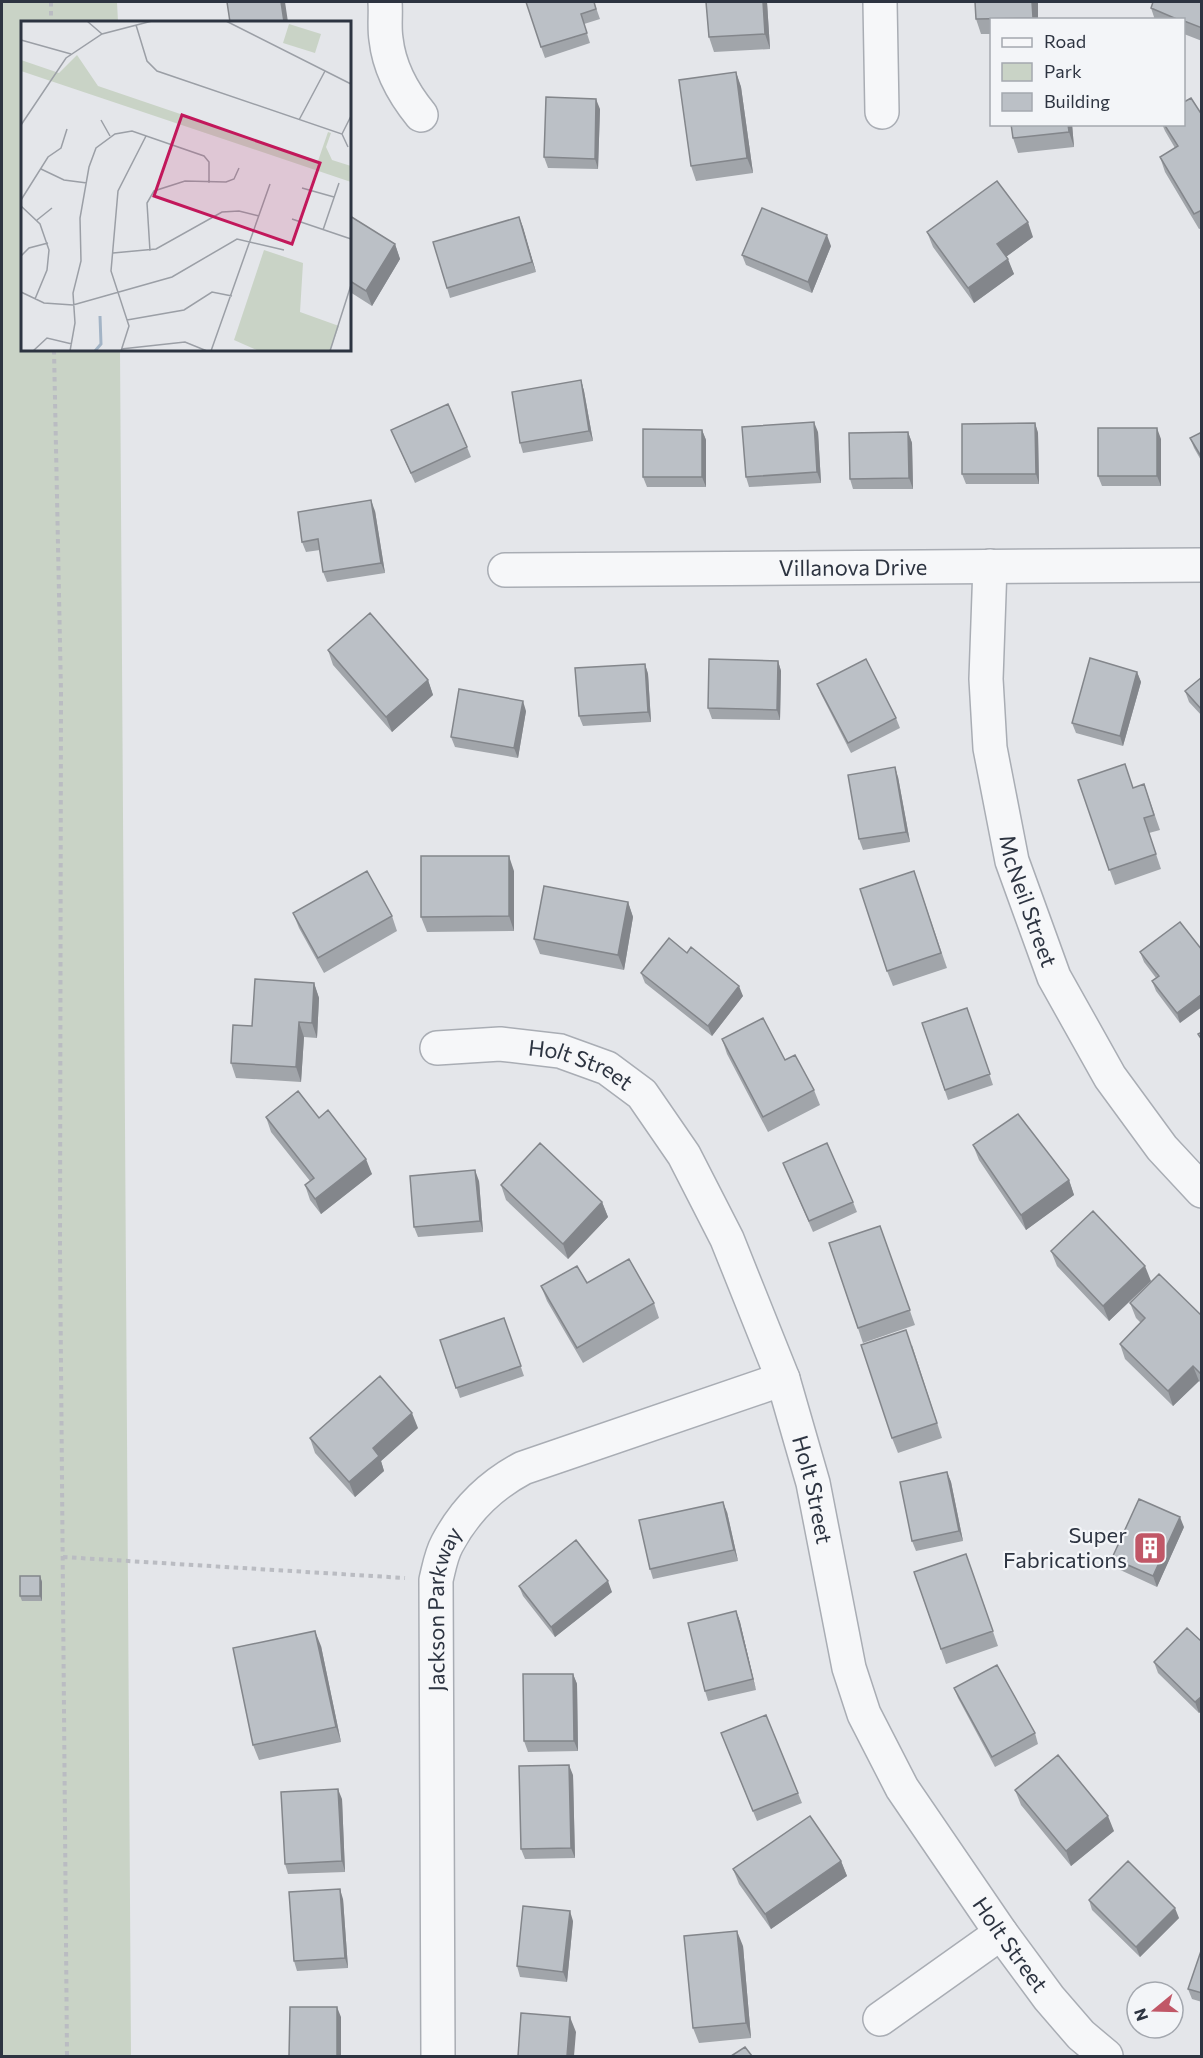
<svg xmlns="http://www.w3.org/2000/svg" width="1203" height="2058" font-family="Commissioner,sans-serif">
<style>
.green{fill:#c9d3c6}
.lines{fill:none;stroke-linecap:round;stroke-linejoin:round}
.minor-casing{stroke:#a9adb4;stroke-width:36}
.path{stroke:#babcc2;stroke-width:4;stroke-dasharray:4.5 4.5;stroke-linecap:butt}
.minor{stroke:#f6f7f9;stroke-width:33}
.wall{fill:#a1a5aa}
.shaded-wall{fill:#83868b}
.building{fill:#bbc0c6;stroke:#83868b;stroke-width:1.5}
.labels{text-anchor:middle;stroke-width:4.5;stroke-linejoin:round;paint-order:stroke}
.street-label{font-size:22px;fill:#2d3441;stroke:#f3f5f8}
.poi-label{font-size:22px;fill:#2d3441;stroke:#f3f5f8;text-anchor:end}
.inset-river{fill:none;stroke:#a3b4c6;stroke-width:3}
.inset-road{fill:none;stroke:#9b9fa6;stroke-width:1.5}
.view{fill:#c2185b;fill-opacity:0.15;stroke:#c2185b;stroke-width:3}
.inset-edge{fill:none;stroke:#2d3441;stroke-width:3}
</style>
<rect width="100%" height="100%" fill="#e4e6ea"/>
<path class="green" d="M2 2H117L118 22H22V350H120L131 2056H2Z"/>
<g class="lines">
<defs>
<g id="minor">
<path d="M385 2C386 14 384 27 386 39 389 67 403 93 421 115"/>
<path d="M880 2 882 112"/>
<path id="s1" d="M990 566 986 679 990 748 1012 861 1054 977 1110 1077 1162 1148 1202 1191"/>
<path id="s2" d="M505 570 1202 565"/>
<path id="s3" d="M437 1048 500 1044 560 1051 607 1068 642 1094 684 1155 727 1239 783 1379 813 1483 849 1668 864 1714 902 1788 1001 1933 1049 1998 1081 2035 1106 2056"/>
<path d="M880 2019 1001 1933"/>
<path id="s4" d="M438 2056 436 1580C439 1568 441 1555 447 1544 465 1510 489 1486 523 1468L783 1379"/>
</g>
</defs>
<use href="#minor" class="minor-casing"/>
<path class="path" d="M51 2V22
M54 350 61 692 60 1250 67 2056
M63 1557 405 1578"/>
<use href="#minor" class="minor"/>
</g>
<path class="wall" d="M594 2 600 19 584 24 590 43 545 58 541 47Z
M706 2H767L770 49 714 52 709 37Z
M975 2H1038V20H992V34H981L976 19Z
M1202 2V41L1184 34V20H1155L1151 8Z
M736 72 741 87 753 173 696 181 691 166Z
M600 109 598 169 548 168 544 157Z
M1202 115V228L1199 229 1165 172 1160 157 1175 148 1165 131 1162 124H1184Z
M1072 124 1074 147 1018 153 1013 138Z
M350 216 395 244 400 259 372 306 350 292Z
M519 217 536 272 450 298 447 288Z
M927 232 1033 237 1006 257 1014 274 974 303 933 247Z
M831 246 812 293 746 265 742 255Z
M581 380 584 391 593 441 523 453 520 443Z
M1035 423 1038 433 1039 484H966L962 474Z
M391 430 467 447 471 457 415 483Z
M702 430 706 440V487H647L643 477Z
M818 432 821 483 749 487 746 477Z
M908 432 912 443 913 489H853L850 479Z
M1202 432V462L1194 448 1190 438Z
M1161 439V486H1102L1098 476Z
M375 511 385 573 327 582 323 572 320 550 306 552 302 542Z
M328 650 428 680 433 695 392 732 333 665Z
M778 661 781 671 780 720 712 719 708 708Z
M645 664 648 674 651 722 583 726 579 716Z
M1137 672 1141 682 1123 746 1076 733 1072 723Z
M1202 677V716L1189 702 1185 691Z
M817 684 896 718 900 728 851 753 821 694Z
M526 711 518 758 455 747 451 737Z
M898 777 910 842 863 850 859 839Z
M1078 780 1134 788 1144 784 1160 830 1149 833 1161 869 1115 885Z
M514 871V931L427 932 421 917Z
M919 886 947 968 893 986 887 971Z
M628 902 633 917 624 970 540 954 534 939Z
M293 913 392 916 397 931 324 973 299 928Z
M1202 950 1180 1023 1156 991 1152 981 1156 978 1144 962 1140 952Z
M687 953 743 996 712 1036 645 983 641 973Z
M314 983 319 998 317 1038 304 1037 301 1082 236 1078 231 1063 252 1026Z
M967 1008 993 1085 948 1100 922 1023Z
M722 1039 785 1060 814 1090 820 1105 768 1132 727 1054Z
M266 1117 319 1118 372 1174 321 1214 310 1200 305 1185 310 1181 271 1132Z
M973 1145 1069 1180 1074 1195 1026 1230 979 1160Z
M783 1163 853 1202 857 1212 813 1232Z
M479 1181 483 1232 418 1237 414 1227Z
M501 1185 602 1202 608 1217 568 1259 506 1200Z
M880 1226 915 1325 863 1343 829 1243Z
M1051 1251 1151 1281 1109 1321 1057 1266Z
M541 1286 654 1303 659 1318 583 1363 547 1301Z
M1130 1303 1202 1316V1384L1199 1381 1173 1406 1125 1359 1120 1344 1141 1323 1136 1318Z
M504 1318 524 1376 460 1398 440 1340Z
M912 1345 942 1438 898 1453 892 1438Z
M418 1428 381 1461 384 1471 355 1497 315 1453 310 1438Z
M947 1472 951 1482 963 1541 916 1551 912 1541Z
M727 1512 738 1561 653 1579 650 1569Z
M1184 1527 1157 1587 1116 1568 1112 1558Z
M966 1554 998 1646 946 1664 914 1572Z
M40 1576 42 1582V1601H22L20 1596Z
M519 1586 612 1592 555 1637 523 1596Z
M736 1611 740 1622 756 1690 708 1701 705 1691Z
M1202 1642V1710L1199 1713 1158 1673 1154 1662Z
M321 1646 341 1742 259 1760 253 1745Z
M573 1674 577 1684 578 1751 528 1752 524 1741Z
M954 1688 1035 1733 1038 1744 995 1767 958 1698Z
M725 1743 798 1793 802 1803 757 1821Z
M573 1775 575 1858 525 1859 521 1849Z
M1015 1790 1114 1831 1071 1866 1021 1805Z
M342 1799 345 1872 288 1874 285 1864Z
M841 1861 847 1876 771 1929 739 1884 733 1869Z
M343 1899 348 1968 297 1971 294 1961Z
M1089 1900 1179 1918 1140 1957 1092 1910Z
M573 1921 567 1982 520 1977 517 1966Z
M743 1946 751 2038 699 2043 693 2028Z
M1202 1948V2002L1192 1999 1188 1989Z"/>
<path class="shaded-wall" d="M281 2H285L288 22H284Z
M763 2H767L770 49 765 34Z
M1032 2H1038V20H1033V18Z
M736 72 741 87 753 173 747 158Z
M596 99 600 109 598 169 595 159Z
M1068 124H1072L1074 147 1069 132Z
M519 217 523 227 536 272 532 262Z
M1028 222 1033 237 1003 259 997 244Z
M827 235 831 246 812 293 808 282Z
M395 244 400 259 372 306 366 291Z
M1008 259 1014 274 974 303 968 288Z
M581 380 584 391 593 441 589 431Z
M814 422 818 432 821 483 817 472Z
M1035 423 1038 433 1039 484 1036 474Z
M1157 428 1161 439V486L1157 476Z
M702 430 706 440V487L702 477Z
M908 432 912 443 913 489 909 478Z
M371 500 375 511 385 573 381 563Z
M778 661 781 671 780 720 777 710Z
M645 664 648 674 651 722 648 712Z
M1137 672 1141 682 1123 746 1120 736Z
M428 680 433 695 392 732 386 717Z
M523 701 526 711 518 758 514 748Z
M895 767 898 777 910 842 906 832Z
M509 856 514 871V931L509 916Z
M628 902 633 917 624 970 618 955Z
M314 983 319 998 317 1038 312 1023Z
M739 986 743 996 712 1036 708 1026Z
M1202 994V1007L1180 1023 1177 1013Z
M299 1022 304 1037 301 1082 296 1067Z
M366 1159 372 1174 321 1214 315 1199Z
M475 1170 479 1181 483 1232 480 1221Z
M1069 1180 1074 1195 1026 1230 1021 1215Z
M602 1202 608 1217 568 1259 563 1244Z
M1145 1266 1151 1281 1109 1321 1103 1306Z
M1193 1366 1199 1381 1173 1406 1168 1391Z
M412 1413 418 1428 381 1461 384 1471 355 1497 349 1482 373 1448Z
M947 1472 951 1482 963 1541 959 1531Z
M723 1502 727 1512 738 1561 734 1550Z
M1180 1517 1184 1527 1157 1587 1153 1576Z
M40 1576 42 1582V1601L40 1596Z
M608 1581 612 1592 555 1637 551 1627Z
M736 1611 740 1622 756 1690 753 1679Z
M315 1631 321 1646 341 1742 336 1727Z
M573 1674 577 1684 578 1751 574 1741Z
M1202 1696V1710L1199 1713 1195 1702Z
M569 1765 573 1775 575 1858 571 1848Z
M338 1789 342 1799 345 1872 342 1861Z
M1108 1816 1114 1831 1071 1866 1066 1851Z
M841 1861 847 1876 771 1929 765 1914Z
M340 1889 343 1899 348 1968 345 1958Z
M1175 1908 1179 1918 1140 1957 1136 1947Z
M570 1911 573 1921 567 1982 563 1972Z
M737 1931 743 1946 751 2038 746 2023Z
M337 2007 341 2017V2056H337Z
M570 2017 576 2032 574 2056H567Z"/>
<path class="building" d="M227 2H281L284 22H230Z
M526 2H594L596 9 581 14 587 33 541 47Z
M706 2H763L765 34 709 37Z
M975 2H1032L1033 18 976 19Z
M1153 2H1202V28L1184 21V20H1179L1151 8Z
M736 72 747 158 691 166 679 80Z
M546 97 596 99 595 159 544 157Z
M1191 98 1202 115V210L1194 214 1160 157 1178 146 1164 124H1184V102Z
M1011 124H1068L1069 132 1013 138Z
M997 181 1028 222 997 244 1008 259 968 288 927 232Z
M762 208 827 235 808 282 742 255Z
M350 216 395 244 366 291 350 281Z
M519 217 532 262 447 288 433 242Z
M581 380 589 431 520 443 512 392Z
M448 404 467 447 411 473 391 430Z
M814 422 817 472 746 477 742 427Z
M1035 423 1036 474H962V424Z
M1098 428H1157V476H1098Z
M643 429 702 430V477H643Z
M908 432 909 478 850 479 849 433Z
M1202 432V458L1190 438Z
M371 500 381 563 323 572 318 539 302 542 298 512Z
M370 613 428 680 386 717 328 650Z
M1090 658 1137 672 1120 736 1072 723Z
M709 659 778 661 777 710 708 708Z
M866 659 896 718 848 743 817 684Z
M645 664 648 712 579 716 575 668Z
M1202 677V710L1185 691Z
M459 689 523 701 514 748 451 737Z
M1125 764 1133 788 1144 784 1154 815 1144 818 1156 854 1109 870 1078 780Z
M895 767 906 832 859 839 848 775Z
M421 856H509V916L421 917Z
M367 871 392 916 318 958 293 913Z
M914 871 941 953 887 971 860 889Z
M544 886 628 902 618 955 534 939Z
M1180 922 1202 950V994L1177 1013 1152 981 1159 976 1140 952Z
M669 938 687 953 691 947 739 986 708 1026 641 973Z
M255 979 314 983 312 1023 299 1022 296 1067 231 1063 233 1025 252 1026Z
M967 1008 990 1074 945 1090 922 1023Z
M763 1018 785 1060 795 1055 814 1090 763 1117 722 1039Z
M1202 1032V1040L1198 1034Z
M298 1091 319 1118 328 1110 366 1159 315 1199 305 1185 314 1178 266 1117Z
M1018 1114 1069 1180 1021 1215 973 1145Z
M540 1143 602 1202 563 1244 501 1185Z
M827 1143 853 1202 809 1221 783 1163Z
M475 1170 480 1221 414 1227 410 1176Z
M1093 1211 1145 1266 1103 1306 1051 1251Z
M880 1226 910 1310 858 1328 829 1243Z
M629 1259 654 1303 577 1348 541 1286 577 1266 587 1283Z
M1159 1274 1202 1316V1372L1200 1373 1193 1366 1168 1391 1120 1344 1145 1318 1130 1303Z
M504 1318 521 1366 456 1388 440 1340Z
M906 1330 937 1423 892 1438 861 1345Z
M380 1376 412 1413 373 1448 379 1456 349 1482 310 1438Z
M947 1472 959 1531 912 1541 900 1482Z
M1139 1499 1180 1517 1153 1576 1112 1558Z
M723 1502 734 1550 650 1569 639 1520Z
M576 1540 608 1581 551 1627 519 1586Z
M966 1554 993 1631 941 1649 914 1572Z
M20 1576H40V1596H20Z
M736 1611 753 1679 705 1691 688 1623Z
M1187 1628 1202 1642V1696L1195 1702 1154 1662Z
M315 1631 336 1727 253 1745 233 1648Z
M997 1665 1035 1733 992 1757 954 1688Z
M523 1674H573L574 1741H524Z
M766 1715 798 1793 753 1811 721 1733Z
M1058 1755 1108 1816 1066 1851 1015 1790Z
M569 1765 571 1848 521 1849 519 1766Z
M338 1789 342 1861 285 1864 281 1792Z
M810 1816 841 1861 765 1914 733 1869Z
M1128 1861 1175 1908 1136 1947 1089 1900Z
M340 1889 345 1958 294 1961 289 1892Z
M523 1906 570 1911 563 1972 517 1966Z
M737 1931 746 2023 693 2028 684 1936Z
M1202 1948V1993L1188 1989Z
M290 2007H337V2056H289Z
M521 2013 570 2017 567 2056H518Z
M745 2047 752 2056H731Z"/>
<defs>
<symbol id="building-square" viewBox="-11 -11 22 22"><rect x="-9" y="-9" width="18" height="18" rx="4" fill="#c15767" stroke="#f3f5f8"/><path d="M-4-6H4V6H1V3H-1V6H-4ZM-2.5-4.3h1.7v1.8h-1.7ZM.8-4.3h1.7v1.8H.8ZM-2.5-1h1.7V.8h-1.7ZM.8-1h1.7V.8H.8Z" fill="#fff"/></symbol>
</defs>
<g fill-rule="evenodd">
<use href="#building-square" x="1131" y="1529" width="38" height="38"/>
</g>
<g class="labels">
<g class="street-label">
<text dy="8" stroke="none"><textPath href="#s2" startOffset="348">Villanova Drive</textPath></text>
<text dy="8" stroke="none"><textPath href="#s1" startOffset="340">McNeil Street</textPath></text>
<text dy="8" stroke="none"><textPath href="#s3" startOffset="147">Holt Street</textPath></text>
<text dy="8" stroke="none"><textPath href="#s3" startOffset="651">Holt Street</textPath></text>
<text dy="8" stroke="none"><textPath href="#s4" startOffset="448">Jackson Parkway</textPath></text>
<text dy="8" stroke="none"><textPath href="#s3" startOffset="1155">Holt Street</textPath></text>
</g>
<g class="poi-label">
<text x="1127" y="1543">Super<tspan x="1127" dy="25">Fabrications</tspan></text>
</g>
</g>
<g transform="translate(21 21)">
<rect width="330" height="330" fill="#e4e6ea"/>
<path d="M268 3 300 13 294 32 262 22ZM56 34 77 65 297 140 307 111 310 112 305 126 311 139 330 145V161L0 50V39L38 52ZM243 229 282 242 279 291 318 305 309 330H238L213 319Z" fill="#c9d3c6"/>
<path class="inset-river" d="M74 330 80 323 79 295"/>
<path class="inset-road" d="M66 0 81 13M205 0 330 63M115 4 126 40 136 50 321 113 327 126M0 19 50 33M80 99 89 115M278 99 304 50M0 104 45 37 81 13 131 0M321 113 330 95M20 148 43 159 66 162M281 167 313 176M0 179 27 136 40 127 46 108M0 185 19 203 28 229 26 249 14 278M271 198 330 218M16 199 31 187M302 209 318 162M129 230 126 182 133 170 164 160 205 161 213 158 218 147M92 232 135 228 201 191 218 190 238 195M0 235 8 227 27 222M0 271 23 282 52 284 151 256 216 218 263 229M106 299 163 289 191 271 211 275M100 328 164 321 186 330M12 330 26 317 51 323M49 330 54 302 52 272 60 240 59 197 68 146 75 127 94 113 111 110 183 135 188 141V162M100 330 108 305 90 250 97 170 125 115M190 330 249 163M309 330 330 264"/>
<path class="view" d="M161 94 299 142 271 223 133 175Z"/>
<rect width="330" height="330" class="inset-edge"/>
</g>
<rect width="1203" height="2058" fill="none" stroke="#2d3441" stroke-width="6"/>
<rect x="990" y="18" width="195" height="108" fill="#f3f5f8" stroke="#a4a8af" stroke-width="1.5"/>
<rect x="1002" y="38" width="30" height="9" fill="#f6f7f9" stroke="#a4a8af" stroke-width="1.5"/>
<text x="1044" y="48" font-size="18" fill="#2d3441">Road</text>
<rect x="1002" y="63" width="30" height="18" fill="#c9d3c6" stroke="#a4a8af" stroke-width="1.5"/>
<text x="1044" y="78" font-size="18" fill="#2d3441">Park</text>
<rect x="1002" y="93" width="30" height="18" fill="#bbc0c6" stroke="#a4a8af" stroke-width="1.5"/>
<text x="1044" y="108" font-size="18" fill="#2d3441">Building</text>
<g transform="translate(1155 2010) rotate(251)"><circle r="28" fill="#f3f5f8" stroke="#a4a8af" stroke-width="1.5"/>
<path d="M0-4.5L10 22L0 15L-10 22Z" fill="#c15767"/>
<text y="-9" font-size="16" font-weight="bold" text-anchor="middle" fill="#2d3441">N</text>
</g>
</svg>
